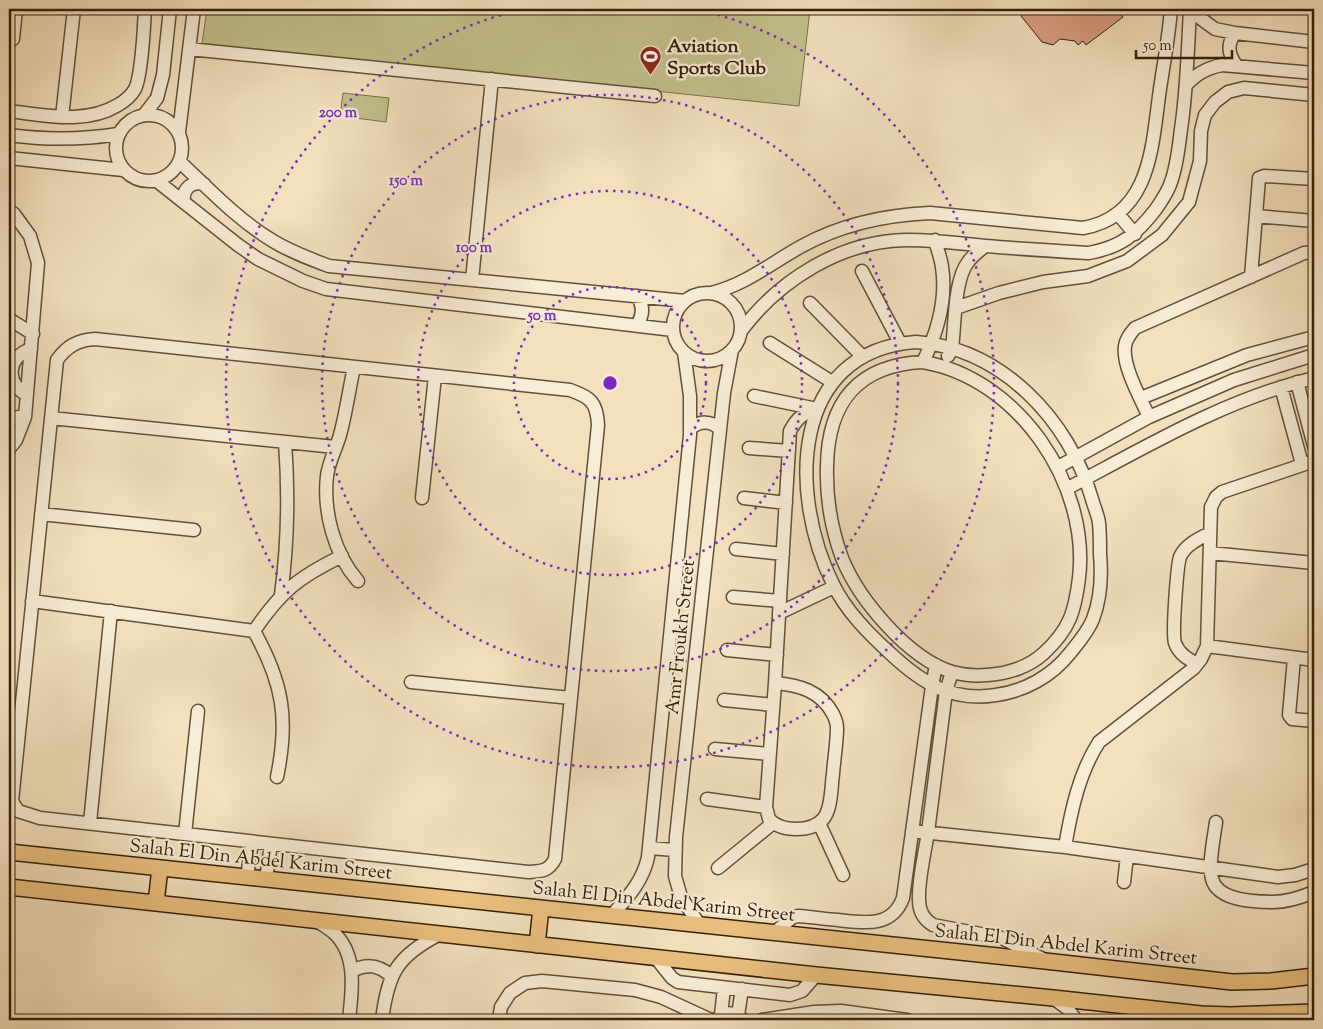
<svg xmlns="http://www.w3.org/2000/svg" width="1323" height="1029" font-family="'Sorts Mill Goudy',serif">
<style>
.green{fill:#c3c18c;stroke:#7c704c}
.building{fill:#d89d83;stroke:#35200b}
.lines{fill:none;stroke-linecap:round;stroke-linejoin:round}
.minor-casing{stroke:#645038;stroke-width:15}
.major-casing{stroke:#35200b;stroke-width:18}
.minor{stroke:#f7ecd5;stroke-width:12}
.major{stroke:#eac07f;stroke-width:15}
.ring{fill:none;stroke:#7b2cbf;stroke-width:2.5;stroke-dasharray:2.5 5}
.labels{text-anchor:middle;stroke-width:4.5;stroke-linejoin:round;paint-order:stroke}
.poi-label{font-size:19px;font-weight:bold;fill:#35200b;stroke:#f7ecd5;text-anchor:start}
.street-label{font-size:19px;fill:#35200b;stroke:#f7ecd5}
.centre{fill:#7b2cbf;stroke:#f7ecd5;stroke-width:2.5}
.ring-label{font-size:15px;text-anchor:middle;font-weight:bold;fill:#7b2cbf;stroke:#f7ecd5;stroke-width:4.5;stroke-linejoin:round;paint-order:stroke}
</style>
<rect width="100%" height="100%" fill="#f3e1be"/>
<filter id="stains"><feTurbulence type="fractalNoise" baseFrequency=".004" numOctaves="4"/><feColorMatrix values="0 0 0 0 .2 0 0 0 0 .09 0 0 0 0 .02 0 0 0 .5 -.17"/></filter>
<radialGradient id="worn" r=".72"><stop offset=".6" stop-color="#630" stop-opacity="0"/><stop offset="1" stop-color="#630" stop-opacity=".3"/></radialGradient>
<path class="green" d="M207 9H810L799 106 202 44Z
M343 93 389 98 386 122 340 116Z"/>
<path class="building" d="M1022 9H1116L1123 17 1086 45 1083 41 1078 45 1075 41 1060 39 1053 45 1042 42 1021 16Z"/>
<g class="lines">
<defs>
<path id="minor" d="M1194 9 1200 18 1215 29 1235 33 1314 42
M1235 33C1227 44 1228 54 1236 65
M9 38 13 39 16 9
M189 49 655 96
M1187 84C1198 73 1207 68 1222 65L1314 73
M9 111C45 115 85 125 118 105 125 101 131 96 135 89 142 75 144 27 145 9
M116 148a33 33 0 1 1 66 0a33 33 0 1 1-66 0Z
M144 115 157 98 163 75 170 9
M62 117 74 9
M179 132 194 9
M9 135C46 140 81 140 118 134
M9 158 123 170
M180 162C210 190 238 220 273 241 291 252 310 259 329 266L685 301
M157 181 238 245 258 259 303 281 326 289 673 330
M184 202C182 189 191 181 204 184
M9 210 14 214 30 236 38 263 25 417 16 440 9 449
M1118 214 1135 234
M1256 216 1314 221
M862 271 900 343
M1251 277 1259 178 1264 176 1314 179
M472 280 492 79
M711 293C747 284 771 263 802 246 842 224 885 215 930 213L1083 228C1152 216 1152 144 1160 89 1164 62 1169 35 1171 9
M673 327a34 34 0 1 1 68 0a34 34 0 1 1-68 0Z
M810 303 863 357
M956 308 999 293 1043 282 1088 276 1127 261 1162 235 1189 202 1200 161 1201 131 1205 115 1215 102 1228 92 1244 88 1314 95
M9 319 33 334
M637 325C643 316 644 306 637 296
M741 331C779 280 841 241 906 240 933 240 959 243 986 246 1020 249 1055 251 1089 253 1121 247 1136 235 1156 209 1162 200 1168 192 1171 182 1178 163 1179 142 1182 122 1187 85 1188 47 1190 9
M95 339 570 390C590 397 597 402 598 425L555 859C548 872 541 871 528 872L40 818 18 811 12 801 57 360C67 346 78 340 95 339Z
M916 342C1002 348 1069 420 1092 499 1094 507 1098 515 1099 523 1100 533 1100 544 1100 554 1102 576 1101 598 1093 619 1088 632 1078 643 1070 653 1052 676 1025 691 996 695 952 702 922 683 891 654 869 634 846 611 833 584 789 496 789 351 916 342Z
M770 343 832 382
M948 356 952 349C955 325 954 280 968 262 973 255 979 251 985 246
M923 362C1018 378 1090 484 1079 578 1075 611 1070 629 1044 653 1029 667 1007 674 987 675 975 676 963 675 952 672 908 658 859 600 842 558 831 528 826 498 827 466 828 402 858 365 923 362Z
M923 362C937 333 947 299 942 267 941 258 937 249 935 240
M354 367C349 390 346 413 340 435 336 449 329 461 327 476 323 511 334 554 358 581
M1297 382 1314 446
M1281 387 1302 464
M27 395C5 383 7 357 31 349
M754 396 817 409
M1141 398 1247 355 1314 337
M1149 417C1141 399 1122 366 1125 346 1126 339 1130 334 1135 328L1304 253 1314 252
M51 418 335 447
M9 420 18 417H25
M690 429C700 420 711 421 720 429
M749 448 789 451
M1058 467 1149 417 1234 380 1314 355
M1068 488C1147 446 1226 399 1314 378
M422 498 435 376
M744 498 786 503
M41 514 194 530
M736 549 783 554
M1210 553 1314 563
M281 595C288 543 289 495 285 442
M733 597 780 601
M32 601 254 631
M779 613 834 587
M254 631C283 683 289 719 277 777
M254 631C281 591 299 577 342 556
M1207 646 1314 660
M727 650 777 655
M1294 658 1289 715 1292 719 1314 721
M1197 664C1188 659 1179 654 1175 643 1172 634 1177 566 1180 557 1185 545 1200 538 1210 533
M952 672 946 691C940 738 934 785 928 832 925 852 918 880 919 900 919 911 923 919 933 925L1002 938 1043 959
M411 682 571 698
M775 683C799 685 821 691 833 714 835 718 837 723 837 728 837 743 834 759 833 774 831 787 832 807 824 818 812 833 781 832 769 819L766 807 775 683 790 431C797 418 803 413 817 409
M724 700 773 705
M715 749 770 754
M707 799 766 807
M1216 822C1214 838 1208 864 1212 879 1218 901 1255 902 1273 902 1287 902 1302 897 1314 892
M90 823 111 611
M819 823 843 875
M912 831 1065 847 1278 877 1295 875 1314 869
M185 834 198 711
M1065 847C1071 811 1079 773 1099 742L1194 668 1201 659 1207 646 1211 507 1216 497 1222 492 1314 461
M649 848 675 850
M718 868 773 823
M247 877 252 842
M266 879 271 844
M1124 882 1127 856
M612 915C628 897 643 881 648 857L690 435V396L684 352
M317 921C322 924 328 928 333 932 358 954 352 991 349 1020
M699 924 681 897 675 876 676 837 724 393 732 350
M775 932 793 917 798 916C812 917 825 919 838 920 864 923 892 928 903 898L932 686 936 665
M656 958 672 978 678 982 790 995 802 991 816 975
M352 971C367 963 379 965 391 976
M1053 998 1068 1009 1076 1020
M721 1015 724 988
M738 1015 742 989
M382 1020C388 973 397 956 440 934
M499 1020 501 1007 510 993 525 983 542 981 635 990 661 997 711 1020
M716 1020C724 1011 735 1011 743 1020
M762 1020 814 1012 841 1011 907 1020"/>
<path id="major" d="M9 852 1045 961 1232 982 1271 981 1314 976
M9 887 816 975 1053 998 1201 1014 1230 1015 1314 1012
M156 903 160 868
M537 945 541 908"/>
</defs>
<use href="#minor" class="minor-casing"/>
<use href="#major" class="major-casing"/>
<use href="#minor" class="minor"/>
<use href="#major" class="major"/>
</g>
<g class="ring">
<circle cx="610" cy="383" r="96"/>
<circle cx="610" cy="383" r="192"/>
<circle cx="610" cy="383" r="288"/>
<path d="M696 9A384 384 0 1 1 524 9"/>
</g>
<defs>
<symbol id="stadium-pin" viewBox="-11 -11 22 30"><path d="M0 17L-7.5 6A9.5 9.5 0 1 1 7.5 6Z" fill="#8f2418" stroke="#f7ecd5"/><path d="M0-5a6.5 5 0 1 0 0 10a6.5 5 0 1 0 0-10ZM-3.5-1.8h7v3.6h-7Z" fill="#fff"/></symbol>
</defs>
<g fill-rule="evenodd">
<use href="#stadium-pin" x="638" y="44" width="25" height="34"/>
</g>
<g class="labels">
<g class="poi-label">
<text x="667" y="52">Aviation<tspan x="667" dy="22">Sports Club</tspan></text>
</g>
<g class="street-label">
<text transform="translate(679 637) rotate(-84)" y="7">Amr Froukh Street</text>
<text transform="translate(261 858) rotate(6)" y="7">Salah El Din Abdel Karim Street</text>
<text transform="translate(664 900) rotate(6)" y="7">Salah El Din Abdel Karim Street</text>
<text transform="translate(1066 943) rotate(6)" y="7">Salah El Din Abdel Karim Street</text>
</g>
</g>
<circle cx="610" cy="383" r="8" class="centre"/>
<g class="ring-label">
<text x="338" y="117">200 m</text>
<text x="406" y="185">150 m</text>
<text x="474" y="252">100 m</text>
<text x="542" y="320">50 m</text>
</g>
<rect width="1323" height="1029" fill="none" stroke="#f3e1be" stroke-width="30"/>
<rect x="10" y="10" width="1303" height="1009" fill="none" stroke="#35200b" stroke-width="2.5"/>
<rect x="15" y="15" width="1293" height="999" fill="none" stroke="#35200b"/>
<path d="M1136 50v8h96v-8" fill="none" stroke="#35200b" stroke-width="2.5"/>
<text x="1143" y="50" font-size="15" fill="#35200b" stroke="#f7ecd5" stroke-width="4" paint-order="stroke">50 m</text>
<rect width="100%" height="100%" filter="url(#stains)"/>
<rect width="100%" height="100%" fill="url(#worn)"/>
</svg>
